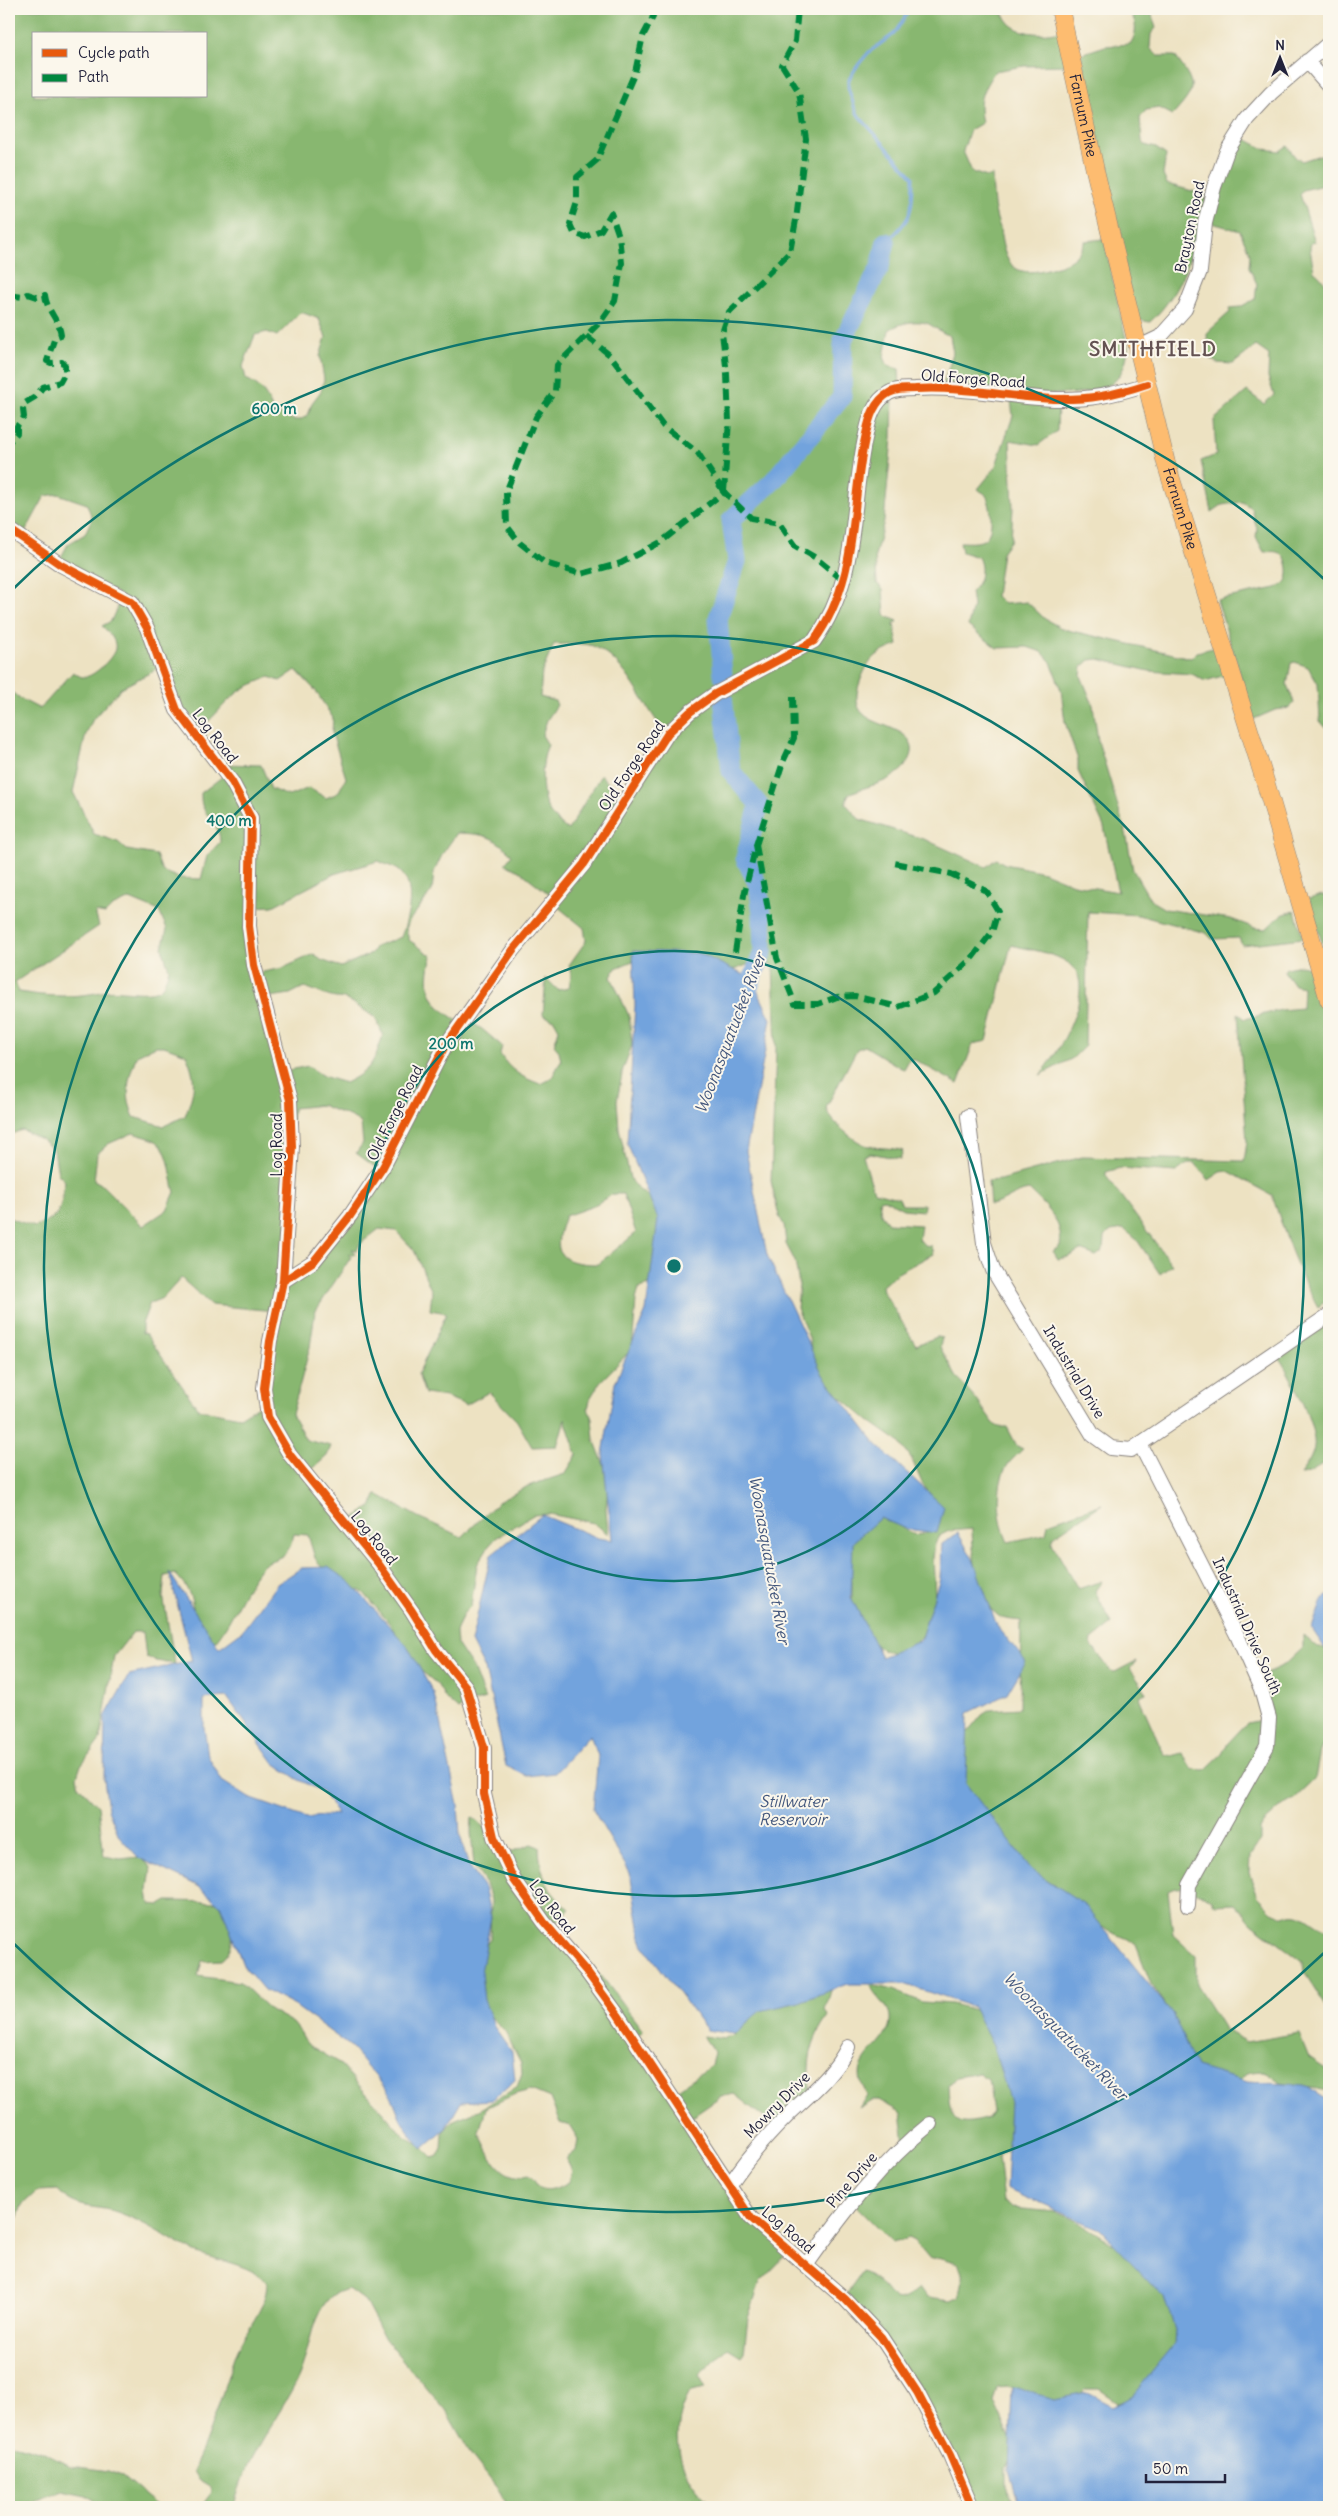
<svg xmlns="http://www.w3.org/2000/svg" width="1338" height="2516" font-family="Delius,sans-serif">
<style>
.forest{fill:#88b770;stroke:#556c56;fill-rule:evenodd}
.water{fill:#72a3dd;stroke:#4a628c;fill-rule:evenodd}
.lines{fill:none;stroke-linecap:round;stroke-linejoin:round}
.stream{stroke:#72a3dd;stroke-width:3}
.river{stroke:#72a3dd;stroke-width:19}
.minor-casing{stroke:#88827e;stroke-width:16}
.major-casing{stroke:#88827e;stroke-width:19}
.minor{stroke:#fff;stroke-width:14}
.major{stroke:#fdbc6f;stroke-width:18}
.quiet{stroke:#00873e;stroke-width:6;stroke-dasharray:12 6;stroke-linecap:butt}
.cycleway-casing{stroke:#fbf7ec;stroke-width:11}
.cycleway{stroke:#e8590c;stroke-width:8}
.ring{fill:none;stroke:#0f766e;stroke-width:2.5}
.labels{text-anchor:middle;stroke-width:4;stroke-linejoin:round;paint-order:stroke}
.street-label{font-size:15px;fill:#22223b;stroke:#fbf7ec}
.water-label{font-size:16px;font-style:italic;fill:#42567c;stroke:#fbf7ec}
.district-label{font-size:20px;font-weight:bold;letter-spacing:1px;fill:#645252;stroke:#fbf7ec}
.centre{fill:#0f766e;stroke:#fbf7ec;stroke-width:2.5}
.ring-label{font-size:15px;text-anchor:middle;font-weight:bold;fill:#0f766e;stroke:#fbf7ec;stroke-width:4;stroke-linejoin:round;paint-order:stroke}
</style>
<rect width="100%" height="100%" fill="#fbf7ec"/>
<filter id="ink" filterUnits="userSpaceOnUse"><feTurbulence type="fractalNoise" baseFrequency=".02" numOctaves="2"/><feDisplacementMap in="SourceGraphic" scale="10" xChannelSelector="R" yChannelSelector="G"/><feConvolveMatrix kernelMatrix="1 2 1 2 8 2 1 2 1" color-interpolation-filters="sRGB"/></filter>
<filter id="wash" filterUnits="userSpaceOnUse"><feTurbulence type="fractalNoise" baseFrequency=".0096" numOctaves="4" result="noise"/><feDisplacementMap in="SourceGraphic" scale="20" xChannelSelector="R" yChannelSelector="G"/><feGaussianBlur stdDeviation="1.12" result="paint"/><feColorMatrix in="noise" values="0 0 0 0 0 0 0 0 0 0 0 0 0 0 0 0 0 1.4 0 .05"/><feComposite in="paint" operator="in"/></filter>
<g filter="url(#wash)">
<rect width="100%" height="100%" fill="#ede2c2"/>
<path class="forest" d="M9 9H978L983 11 1000 9C1003 13 1005 19 1009 23 1020 35 1045 35 1060 31L1067 65 1024 66 995 71C982 91 977 99 982 123L970 130 963 151 972 172 987 177 992 175C993 193 993 209 999 225 1001 228 1000 233 1001 236 1006 269 1018 278 1051 268 1068 263 1078 259 1085 241L1104 239 1128 348C1127 360 1122 377 1111 384 1078 405 983 387 944 383L953 353 950 336C942 333 936 328 929 324 917 319 899 323 889 330L884 357 888 366 899 369 900 389 893 395 892 438 884 521 875 556 877 583 883 590 885 614 888 617 898 621 894 624 898 645C877 653 870 657 861 679 845 721 878 719 901 733 923 746 909 767 892 777 881 784 865 787 853 792L848 795 846 804 859 819 926 840 986 867 996 859 1005 864 1044 872 1073 884 1118 892 1104 827 1078 771V760L1065 722 1061 690 1051 662 1042 652 1027 647 997 648 968 626 973 606 971 592C981 583 984 569 978 557L962 552 960 542C968 542 980 544 986 538 994 531 992 500 984 493 982 492 980 491 978 489L995 468 1013 416 1011 401 1058 404 1057 431 1038 445 1010 440 1013 508 1011 540 1002 552 996 596 1004 604 1027 602 1045 619 1063 629 1191 658 1197 652 1217 647 1226 675 1205 681 1192 674 1149 671 1098 659 1090 660 1082 667 1081 676 1093 705 1098 741 1126 833 1133 870 1147 894 1153 902 1165 909 1231 919 1255 928 1266 929 1281 915 1295 911 1303 938 1242 945 1239 938 1212 939 1206 933 1138 915 1088 912 1085 1046 1073 1058 1040 1075C1057 1056 1099 987 1070 964 1053 952 1031 950 1011 945L987 1041 973 1044 958 1084 913 1059 909 1060 904 1069 901 1068 865 1046 857 1049 826 1108C829 1120 856 1144 869 1146 880 1149 893 1147 903 1151L900 1159 870 1153 863 1156 874 1192 899 1198 902 1205H924L923 1211 903 1209 884 1199 879 1200 881 1214 888 1223 921 1225 919 1239 924 1245 931 1246 933 1254 896 1274 882 1286 883 1291 916 1345 937 1337 942 1338 940 1347 956 1376 976 1399 995 1425 999 1427H1007L1017 1446 1023 1449C1018 1454 1011 1460 1007 1466 995 1486 998 1522 1008 1542L1046 1534 1048 1523 1102 1504 1054 1536 1052 1543 1078 1589 1102 1581 1095 1591 1112 1624 1092 1640 1091 1645 1111 1671 1115 1672 1136 1661 1130 1669 1145 1690 1146 1693 1141 1695 1140 1700 1164 1754 1171 1756 1182 1753 1192 1769 1205 1770 1222 1754 1228 1743 1247 1723 1266 1719 1256 1678 1286 1664 1303 1648V1635L1318 1648H1329V1734L1320 1751 1315 1779 1293 1800 1279 1808 1265 1821 1260 1830V1841L1250 1856 1249 1873 1258 1897 1272 1911 1284 1916C1304 1907 1311 1926 1329 1930V2011L1304 1972 1303 1962 1252 1923 1235 1903 1214 1904 1212 1900C1196 1894 1184 1882 1168 1891L1173 1935 1196 1956V1984L1224 2029 1247 2042 1299 2033 1309 2058 1327 2070 1329 2069V2091L1281 2083 1265 2071C1248 2072 1244 2071 1237 2087L1180 2063 1172 2019 1164 2002 1151 1984 1136 1945 1128 1939 1109 1931 1060 1896 1056 1885 1000 1854 950 1754 982 1715 990 1710 1020 1708 1021 1621C1016 1620 1008 1620 1002 1618 976 1604 973 1554 972 1529L949 1531 939 1536 935 1543 933 1558 936 1615 914 1646 893 1653 873 1645 852 1613V1581L845 1553 869 1519C875 1519 883 1517 889 1520 907 1528 911 1542 932 1530L939 1505 923 1485 912 1460 899 1442 869 1421 835 1392 813 1361 809 1338 797 1308 799 1285 795 1261 786 1244 784 1225 779 1216 771 1181 776 1048 773 965 751 963 737 969 725 970 635 960 616 968 611 977 629 1016 632 1045 623 1069 617 1101 619 1128 630 1178 638 1189 656 1202 662 1213 659 1282 639 1288 636 1300 632 1349 600 1382 591 1397 588 1408 592 1419 594 1439 609 1478 606 1509 608 1534 594 1523 549 1514 533 1515 496 1538 488 1547 477 1565 471 1606 463 1614 456 1632 457 1644 473 1668 485 1699 465 1705 458 1710 446 1699 437 1684 413 1664 390 1624 364 1593 331 1576 323 1569 315 1558 308 1535 294 1534C287 1566 272 1553 259 1570 241 1593 233 1620 215 1642L195 1625C193 1603 192 1590 175 1574L165 1576 163 1595 175 1664 156 1661 146 1657 143 1632H133L114 1656 100 1740 81 1765 77 1777 79 1786 98 1806 104 1856 120 1859 140 1857 151 1867 148 1891 150 1904 160 1905 167 1901 225 1902C232 1919 239 1947 221 1960L202 1961 198 1976 240 1982 270 2010 293 2023 301 2033 307 2044 339 2063 404 2136 419 2144 433 2158 438 2156 442 2148 443 2132 454 2120 481 2109 517 2087 522 2073 521 2063 505 2031 487 2013 478 1995 482 1951 490 1939 491 1900 486 1884 474 1866 471 1832 472 1817 492 1834 504 1855 531 1844 539 1847C540 1874 548 1894 570 1909L551 1927 593 1978 600 1974 643 2031 635 2037 672 2093 711 2066 714 2052 703 2036 725 2039 734 2036 740 2021 753 2009 835 1978 825 2010 828 2016C809 2043 807 2063 810 2095L776 2127 734 2094 721 2097 689 2119 725 2179 788 2253 760 2282 748 2318 744 2352 741 2356 728 2348 699 2375 706 2388 691 2391C667 2429 677 2484 719 2507H508L500 2492 472 2456 446 2411 385 2339 364 2300 349 2289C339 2291 333 2293 326 2302 310 2321 308 2359 297 2381 275 2424 245 2458 234 2507H201L211 2493V2488L198 2480 193 2471C211 2433 221 2394 235 2355 244 2330 267 2310 267 2282 246 2262 218 2262 193 2251 168 2239 144 2221 117 2212 95 2205 74 2210 58 2190L37 2191 22 2205 9 2242V1218L35 1227C65 1215 59 1209 65 1181L58 1174 54 1150 41 1139 22 1130 9 1135V690L19 698 40 709 73 672C76 674 80 677 83 677 93 678 113 658 115 649 117 640 108 632 102 626L111 621 122 596 59 561 68 544 85 534 92 518 87 504 58 494 45 496 23 536 9 528ZM34 34H206V96H34ZM301 312 319 319 326 337 320 356 324 379 321 391 312 403 308 415 300 420H293L273 411C267 395 262 386 246 379L243 366 255 335 267 332 277 336ZM554 644C565 645 583 642 593 646 629 662 642 706 667 734L628 794 607 782 601 775 568 830C559 823 551 817 547 807 540 793 541 758 548 745L542 735 547 720 557 705 555 701 540 697 542 672ZM161 667 196 732C212 720 222 705 237 693 245 686 259 682 269 677L280 681 296 670 315 690 333 718 332 733 346 778 338 793 326 798 309 788 289 796 271 789 261 765 220 764 227 773 201 793C201 796 201 802 202 805 208 820 220 824 220 842L207 856 201 879 179 878 162 871 156 855 127 850 118 842 94 834 73 792 86 734 93 719 121 688ZM457 833C484 834 493 835 512 855L505 864 521 872 553 897 552 902 584 928 586 941 569 965 571 975 569 988 558 990 546 978 543 1015 554 1020 559 1029 554 1045 559 1051 561 1061 551 1079 541 1084C524 1079 509 1070 500 1054L502 1046 482 1029 464 1018 458 1021C430 1004 423 989 432 956L409 940 406 929 409 921 432 891 434 872 443 853ZM378 861C384 864 391 866 397 869 418 883 408 919 401 937L375 947 372 953 341 967 321 960 314 954 283 968 258 973 251 907 273 906 334 874ZM130 899 159 911 167 929 162 948 169 969C167 974 165 983 162 987 152 998 119 988 106 991 76 998 49 997 19 992L15 982 99 926 95 912 105 914 112 907ZM304 987C319 991 330 1000 344 998L375 1017 383 1035C374 1062 372 1070 345 1083L323 1076 308 1066 285 1071 264 998 290 994ZM156 1046H164L186 1054C197 1080 195 1090 185 1116L164 1126 134 1117C124 1094 128 1077 137 1055ZM322 1105C335 1112 350 1114 361 1123L363 1143 356 1153 379 1170 316 1257 284 1276 293 1108ZM133 1133C140 1136 150 1137 156 1141 171 1151 170 1177 175 1192L167 1210 143 1226 101 1184 94 1180 97 1154 108 1144ZM613 1194H623L636 1233 598 1264C558 1264 551 1253 565 1216L591 1207ZM379 1229 396 1231 414 1250 432 1292 430 1310 447 1313 418 1374 425 1394 446 1397 466 1405 489 1392 517 1421 532 1447 557 1446 565 1419 577 1455 565 1474 528 1486 498 1502 462 1537 418 1517 377 1494 371 1507 347 1523 307 1474 327 1456 331 1446 306 1440 292 1414 310 1347 315 1312 351 1257 348 1254H355L352 1249 357 1250 360 1244ZM181 1278 211 1305 275 1311 266 1401 240 1417 198 1409 146 1334 142 1333V1324L150 1303 163 1298ZM531 2090 550 2098 560 2123 570 2126 578 2139 576 2151 566 2159 572 2171 569 2182C561 2186 549 2193 540 2188 536 2185 534 2179 529 2175 500 2183 489 2153 479 2132L486 2108 515 2094Z
M1127 9H1150L1156 28 1151 34 1150 48 1158 56H1175C1197 86 1197 88 1173 115L1159 108 1146 110 1140 118 1142 141 1145 145 1156 148 1166 155 1163 175 1167 184 1207 195C1196 241 1186 289 1150 322L1138 320 1134 312 1081 54 1105 46 1130 44C1138 33 1137 19 1127 9Z
M1240 136 1264 149 1280 151 1287 146 1296 158 1302 161 1329 152V184L1303 190 1300 194 1315 242 1311 243 1310 249 1314 271C1321 275 1323 282 1329 286V736V731L1320 721 1318 684 1308 667 1295 662 1291 663 1287 685 1294 702 1290 708 1275 710 1254 719 1217 600 1276 588C1280 586 1283 585 1286 581 1291 572 1287 554 1277 552 1273 551 1268 552 1264 552L1256 537 1257 529 1251 508 1242 502 1222 505 1212 512 1201 461 1216 455 1214 420 1247 391 1264 404 1274 395 1268 377 1269 355 1256 346 1233 364 1217 363 1208 357 1207 333 1230 312 1229 308 1240 307 1255 299 1257 284 1249 267 1250 254 1240 231 1212 223 1237 140Z
M1322 895 1329 896V966L1309 899Z
M1301 965 1309 967 1316 974 1329 1021V1299L1318 1307C1297 1272 1285 1234 1272 1195L1228 1171 1221 1172 1209 1180 1195 1163H1189L1176 1172 1120 1168 1106 1172V1176L1172 1265 1160 1274 1137 1240 1124 1229 1111 1231 1104 1237 1103 1251 1096 1256 1080 1250 1068 1257 1058 1259 1053 1251 1060 1246C1064 1222 1046 1206 1029 1190 1014 1192 1007 1202 990 1205L988 1181 1000 1180 1082 1157 1244 1161 1247 1142 1238 1013 1245 1019 1281 1010 1302 1008 1303 987 1294 985 1284 971 1286 968Z
M1329 1323V1461L1309 1473 1300 1474C1308 1464 1316 1452 1314 1439 1312 1420 1290 1373 1279 1358Z
M871 1985 893 1990 922 2002 952 2004 975 2010 1015 2060 1008 2149 998 2156 1003 2202 1011 2208 1056 2212 1075 2220 1136 2258 1187 2329 1136 2398 1118 2402 1099 2389H1086L1079 2397 1041 2403 1008 2386 998 2387 994 2402 1012 2441V2456L1006 2469V2486L1016 2507H970L947 2454 875 2335 842 2299 862 2272C891 2281 885 2319 920 2287L928 2298 950 2301 959 2297C963 2284 965 2275 958 2263L941 2258 930 2260 914 2241 908 2238 893 2243 852 2202 905 2143 901 2113 879 2100H871L859 2108 867 2095C865 2090 862 2086 861 2081 854 2056 889 2044 890 2021 892 2005 873 1997 871 1985ZM980 2073 988 2079 993 2111 988 2118C952 2129 950 2119 948 2086L956 2077Z
M9 2443 42 2452 70 2466 108 2471 122 2476 159 2507H105L86 2495 62 2490 29 2503 24 2507H9Z"/>
<path class="water" d="M633 951 699 953 752 979 771 1019 746 1151 767 1255 823 1375 877 1445 944 1507 937 1533 906 1529 880 1518 853 1542 851 1597 881 1657 920 1641 940 1578 942 1544 958 1533 973 1559 997 1626 1026 1662 1007 1694 968 1713 966 1784 1032 1870 1084 1904 1172 2013 1196 2067 1247 2082 1304 2085 1329 2101V2507H1020L1009 2471 1012 2387 1054 2399 1088 2393 1113 2406 1133 2395 1174 2345 1175 2329 1164 2297 1100 2229 1006 2189 1010 2102 993 2046 973 2007 904 1984H847L799 2002 760 2011 734 2034 707 2030 642 1944 630 1873 593 1810 598 1756 590 1735 555 1773 527 1776 506 1766 485 1669 471 1642 491 1555 542 1515 598 1538 612 1540 603 1454 615 1383 646 1311 658 1219 627 1143 635 1005Z
M328 1567 350 1582 408 1647 434 1694 458 1805 460 1835 468 1864 484 1888 491 1917 481 1973 484 2000 495 2028 512 2052 515 2080 492 2100 461 2102 446 2128 422 2149 402 2122 391 2095 350 2046 295 2006 264 1990 243 1965 221 1906 198 1886 139 1858 119 1836 108 1809 104 1779 105 1717 129 1675 192 1661 169 1572 219 1648 242 1631 277 1584 301 1568ZM227 1697 274 1763 297 1779 322 1791 337 1814 306 1818 249 1798 222 1781 208 1756 204 1727V1699Z
M1329 1595V1648L1326 1650 1312 1629 1322 1600Z"/>
<g class="lines">
<path class="stream" d="M886 242C913 218 912 213 913 177L859 116 855 109 848 87 849 79 858 65 869 52 894 34 910 9"/>
<path class="river" d="M723 676 718 618 737 561 731 520 773 481 842 397 843 340 880 267 886 242
M723 698 731 771 759 805 745 858 758 885 762 913 763 952 743 1002"/>
</g>
</g>
<g filter="url(#ink)">
<g class="lines">
<defs>
<path id="minor" d="M1307 61 1329 86
M1139 347 1160 337 1185 309 1200 271 1205 223 1214 187 1227 151 1247 119 1271 93 1329 43
M9 529 61 565 132 602 147 628 177 710 232 782 251 818 249 926 254 965 290 1100 292 1147 283 1281 270 1341 264 1388 268 1417 290 1455 378 1563 412 1611 436 1650 466 1687 484 1747V1794L494 1837 514 1880 544 1922 586 1971 618 2015 751 2218 845 2299 881 2337 917 2392 950 2455 972 2507
M968 1116 984 1243 993 1270 1093 1435 1111 1448 1131 1450 1329 1315
M283 1281 314 1261 350 1216 383 1167 445 1046 513 950 584 864 668 733 690 712 715 694 814 641C861 576 849 507 866 434 869 419 874 401 889 393 896 389 906 389 915 389 962 386 1007 397 1054 399 1089 400 1114 395 1147 384
M1140 1444 1237 1635 1261 1689 1269 1718 1267 1746 1189 1885 1188 1906
M729 2186C746 2159 767 2136 789 2114 812 2092 833 2076 848 2047
M807 2264C843 2213 881 2163 930 2124"/>
<g id="major">
<path id="s1" d="M1060 9 1095 170 1166 463 1265 781 1329 1000"/>
</g>
</defs>
<use href="#minor" class="minor-casing"/>
<use href="#major" class="major-casing"/>
<use href="#minor" class="minor"/>
<use href="#major" class="major"/>
<path class="quiet" d="M651 9 653 17 643 36 635 72 597 160 577 177V202L570 224 574 233 585 237 601 230 611 213 619 236 622 263 615 301 601 321 557 365 555 391 536 417 506 492 507 526 520 543 545 563 581 574 621 563 661 542 724 492 751 518 779 523 795 546 816 558 844 581
M9 295 22 297 28 294 37 297 45 295C47 312 59 319 61 335L55 337 47 361 51 363 62 362 65 365V373L60 382 43 387 35 397 25 403 23 409 24 417 17 426V433L9 442
M586 336 611 356 663 426 698 453 724 492
M724 492 729 421 727 374 722 333 729 312 790 252 796 220 806 139 799 92 782 65 795 41 798 9
M756 845 777 958 795 1004H818L837 997 855 996 898 1007 934 993 973 957 992 932 998 911 986 891 951 874 894 863
M735 952 744 895 756 845 783 762 794 738 793 697"/>
<defs>
<path id="cycleway" d="M9 529 61 565 132 602 147 628 177 710 232 782 251 818 249 926 254 965 290 1100 292 1147 283 1281 270 1341 264 1388 268 1417 290 1455 378 1563 412 1611 436 1650 466 1687 484 1747V1794L494 1837 514 1880 544 1922 586 1971 618 2015 751 2218 845 2299 881 2337 917 2392 950 2455 972 2507
M283 1281 314 1261 350 1216 383 1167 445 1046 513 950 584 864 668 733 690 712 715 694 814 641C861 576 849 507 866 434 869 419 874 401 889 393 896 389 906 389 915 389 962 386 1007 397 1054 399 1089 400 1114 395 1147 384"/>
</defs>
<use href="#cycleway" class="cycleway-casing"/>
<use href="#cycleway" class="cycleway"/>
</g>
</g>
<g class="ring">
<circle cx="674" cy="1266" r="315"/>
<circle cx="674" cy="1266" r="630"/>
<path d="M1325 1952A946 946 0 0 1 11 1941M11 591A946 946 0 0 1 1325 580"/>
</g>
<g class="labels">
<g class="street-label">
<text dy="5" stroke="none"><textPath href="#s1" startOffset="109">Farnum Pike</textPath></text>
<text transform="translate(1190 227) rotate(-78)" y="5">Brayton Road</text>
<text transform="translate(973 379) rotate(4)" y="5">Old Forge Road</text>
<text dy="5" stroke="none"><textPath href="#s1" startOffset="514">Farnum Pike</textPath></text>
<text transform="translate(215 736) rotate(52)" y="5">Log Road</text>
<text transform="translate(632 766) rotate(-56)" y="5">Old Forge Road</text>
<text transform="translate(395 1113) rotate(-63)" y="5">Old Forge Road</text>
<text transform="translate(277 1145) rotate(-90)" y="5">Log Road</text>
<text transform="translate(1074 1372) rotate(59)" y="5">Industrial Drive</text>
<text transform="translate(374 1538) rotate(51)" y="5">Log Road</text>
<text transform="translate(1247 1626) rotate(66)" y="5">Industrial Drive South</text>
<text transform="translate(552 1907) rotate(52)" y="5">Log Road</text>
<text transform="translate(777 2105) rotate(-45)" y="5">Mowry Drive</text>
<text transform="translate(852 2180) rotate(-49)" y="5">Pine Drive</text>
<text transform="translate(788 2230) rotate(40)" y="5">Log Road</text>
</g>
<g class="water-label">
<text transform="translate(730 1033) rotate(-69)" y="6">Woonasquatucket River</text>
<text transform="translate(770 1560) rotate(80)" y="6">Woonasquatucket River</text>
<text x="793" y="1807">Stillwater<tspan x="793" dy="18">Reservoir</tspan></text>
<text transform="translate(1066 2036) rotate(46)" y="6">Woonasquatucket River</text>
</g>
<g class="district-label">
<text x="1153" y="356">SMITHFIELD</text>
</g>
</g>
<circle cx="674" cy="1266" r="8" class="centre"/>
<g class="ring-label">
<text x="274" y="414">600 m</text>
<text x="229" y="826">400 m</text>
<text x="451" y="1049">200 m</text>
</g>
<rect width="1338" height="2516" fill="none" stroke="#fbf7ec" stroke-width="30"/>
<rect x="32" y="32" width="175" height="65" fill="#fbf7ec" stroke="#a4a2a5"/>
<rect x="42" y="49" width="25" height="8" fill="#e8590c" stroke="#a4a2a5"/>
<text x="78" y="58" font-size="15" fill="#22223b">Cycle path</text>
<rect x="42" y="74" width="25" height="8" fill="#00873e" stroke="#a4a2a5"/>
<text x="78" y="82" font-size="15" fill="#22223b">Path</text>
<g transform="translate(1280 58)" stroke="#fbf7ec" stroke-width="4" paint-order="stroke">
<path d="M0-4L9 19L0 12L-9 19Z" fill="#22223b"/>
<text y="-8" font-size="14" font-weight="bold" text-anchor="middle" fill="#22223b">N</text>
</g>
<path d="M1146 2474v8h79v-8" fill="none" stroke="#22223b" stroke-width="2.5"/>
<text x="1153" y="2474" font-size="15" fill="#22223b" stroke="#fbf7ec" stroke-width="4" paint-order="stroke">50 m</text>
</svg>
